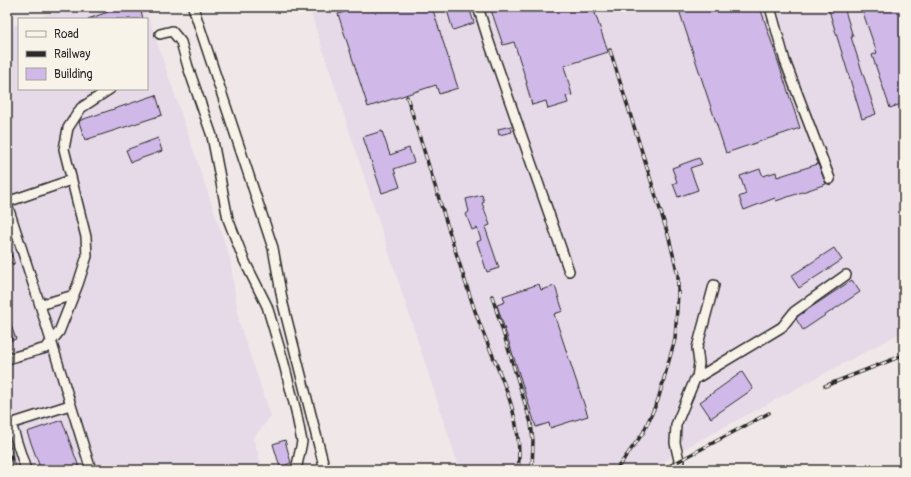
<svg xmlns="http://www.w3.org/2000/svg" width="911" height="477" font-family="Pangolin,sans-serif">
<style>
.built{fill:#e6d9e8}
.building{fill:#d0b9e8;stroke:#2b2b2b}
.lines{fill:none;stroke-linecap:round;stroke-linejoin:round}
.minor-casing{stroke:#2b2b2b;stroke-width:12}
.minor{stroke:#f7f3e8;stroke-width:9}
.rail-casing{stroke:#2b2b2b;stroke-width:3.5}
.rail{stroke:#f7f3e8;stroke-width:2;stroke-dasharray:6;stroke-linecap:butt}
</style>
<rect width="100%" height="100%" fill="#efe7e8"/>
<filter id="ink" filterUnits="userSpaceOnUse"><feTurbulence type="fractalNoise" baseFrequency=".025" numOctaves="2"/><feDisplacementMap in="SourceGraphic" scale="8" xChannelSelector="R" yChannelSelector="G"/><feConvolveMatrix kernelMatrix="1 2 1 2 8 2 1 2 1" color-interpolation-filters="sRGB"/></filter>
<g filter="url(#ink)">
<path class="built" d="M69 7H145L230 259 239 323 271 416 253 438 263 470H7V29L19 24V89H147V19H34Z
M309 7H904V331L685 448 651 470H460Z"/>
<path class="building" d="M122 7H140L143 19H88Z
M359 7H432L458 88 439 94 436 85 368 107 338 14Z
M446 7H469L474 23 453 30Z
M490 7H593L608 52 564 66 572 95 566 96 568 103 548 109 546 101 532 105 526 83H527L514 42 503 45Z
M678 7H760L800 128 726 153Z
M828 7H844L853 37H851L876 114 862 119Z
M861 7H904V103L890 108 872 55 877 53Z
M156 95 162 115 85 140 79 122 81 120Z
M511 126 512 132 499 135 498 129Z
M382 131 390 155 409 148 414 162 394 169 400 187 382 193 363 137Z
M158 138 162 151 131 162 126 150Z
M699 158 702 164 690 168 698 190 678 197 673 184 677 182 672 168Z
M818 164 826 184 776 201 775 198 744 210 739 197 746 194 740 176 760 169 763 176 776 172 777 177Z
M482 195 484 202 482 203 490 225 485 227 499 268 487 272 477 242 481 240 477 228 472 230 466 214 469 212 466 199Z
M834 248 842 260 799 288 791 276Z
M852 280 860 292 803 330 796 319 798 316Z
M539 284 541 290 555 286 563 311 554 314 588 416 550 428 549 423 536 427 497 305 505 302 503 296Z
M7 315 16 339 7 342Z
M742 372 753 389 711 418 700 402Z
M62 420 80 470H41L27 432Z
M285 440 291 463 280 467 273 444Z"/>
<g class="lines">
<defs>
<path id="minor" d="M193 7 273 248 283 304 325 470
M478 7 489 42 569 271
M770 7 785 61 830 179
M160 34 172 31 181 42 188 67 212 136 228 219 244 260 267 306 283 360 296 411 302 442 296 470
M7 202 71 180
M7 204 40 305 91 470
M40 305 74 295
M7 359 46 348 59 332 78 284 87 256 86 237 64 149 68 128 81 108 110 89
M697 378 699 363 697 348 714 285
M11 424 26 470
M7 425 70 405
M677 470 679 460 675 443 676 425 695 379 782 327 794 312 846 275"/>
</defs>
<use href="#minor" class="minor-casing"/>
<use href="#minor" class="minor"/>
<defs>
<path id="rail" d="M610 50 669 238 678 275V293L675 339 658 400 643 433 616 470
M407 97C430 168 451 240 475 311 493 363 525 413 518 470
M7 246 13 263
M492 296 531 423 533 441 532 470
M7 325 11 338
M825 386 904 355
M7 437 14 470
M662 470 769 413"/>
</defs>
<use href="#rail" class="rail-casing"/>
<use href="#rail" class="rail"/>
</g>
</g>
<rect width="911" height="477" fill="none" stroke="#f7f3e8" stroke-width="24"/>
<rect x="12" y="12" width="887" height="453" fill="none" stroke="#2b2b2b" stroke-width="1.5" filter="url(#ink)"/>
<rect x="18" y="18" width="130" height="72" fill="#f7f3e8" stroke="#a5a39c"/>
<rect x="26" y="31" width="20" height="6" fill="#f7f3e8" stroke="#a5a39c"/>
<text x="54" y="38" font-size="12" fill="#2b2b2b">Road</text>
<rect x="26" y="51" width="20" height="6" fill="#2b2b2b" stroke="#a5a39c"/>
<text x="54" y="58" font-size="12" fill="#2b2b2b">Railway</text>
<rect x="26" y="68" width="20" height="12" fill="#d0b9e8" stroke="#a5a39c"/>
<text x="54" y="78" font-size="12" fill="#2b2b2b">Building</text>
</svg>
